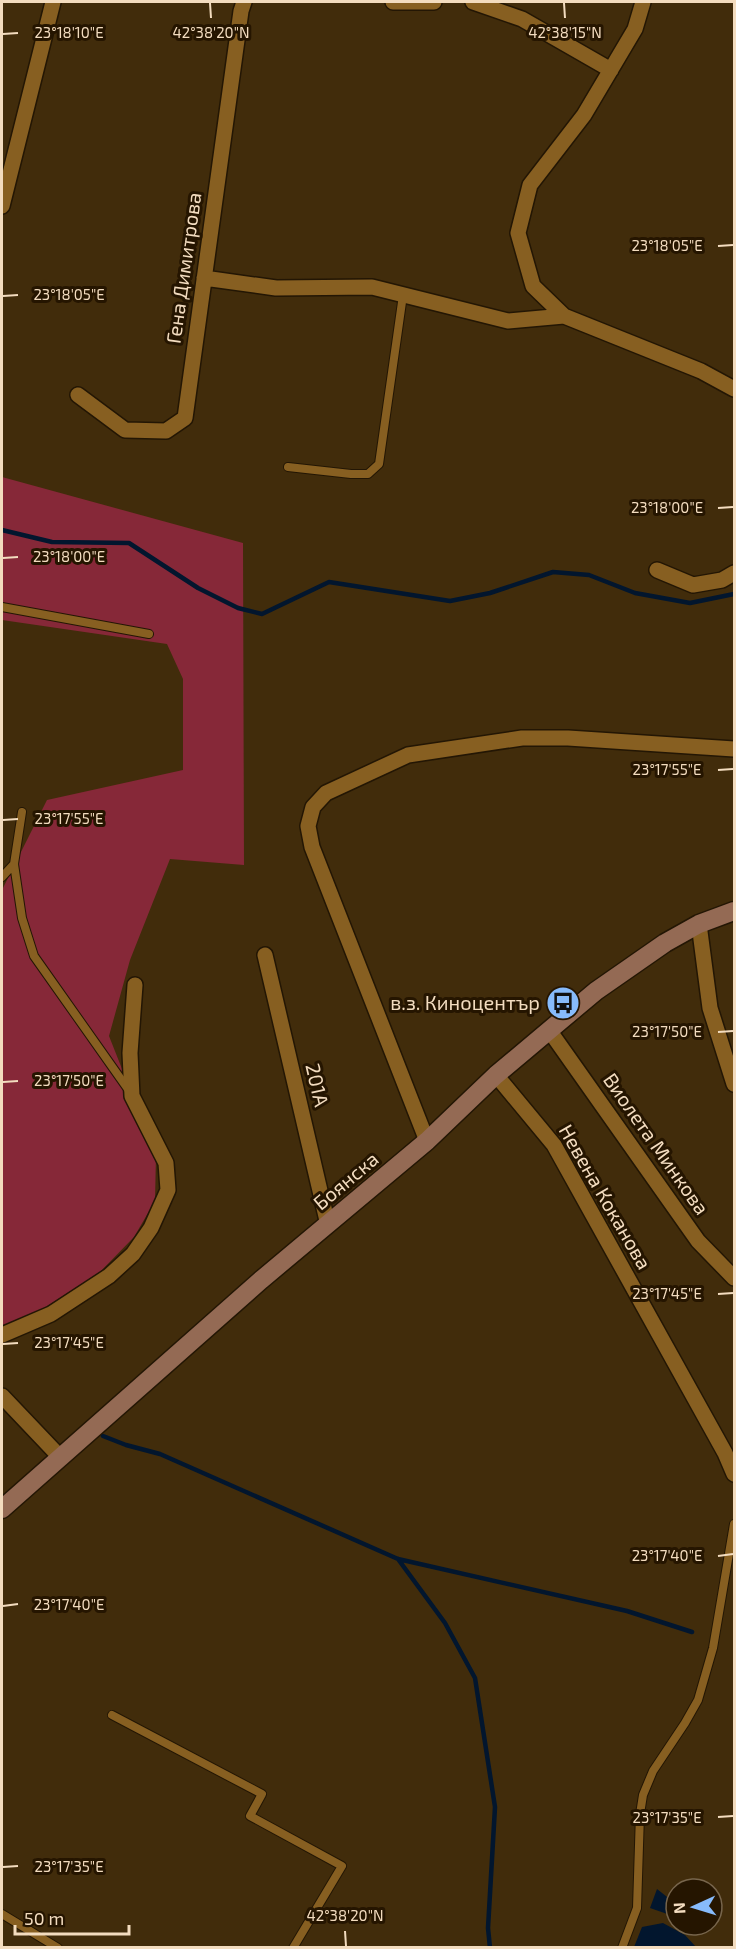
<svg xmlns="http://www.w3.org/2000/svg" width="736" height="1949" font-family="'Exo 2',sans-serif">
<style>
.green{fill:#862838}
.water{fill:#02162e}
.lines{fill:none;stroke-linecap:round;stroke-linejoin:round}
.stream{stroke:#02162e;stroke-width:4.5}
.lane-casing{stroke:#231604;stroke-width:10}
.street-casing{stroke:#231604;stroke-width:18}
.secondary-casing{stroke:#231604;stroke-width:21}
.lane{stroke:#875f21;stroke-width:8}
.street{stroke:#875f21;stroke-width:15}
.secondary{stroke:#946a54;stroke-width:18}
.ticks{fill:none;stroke:#f3dcbf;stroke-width:2}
.labels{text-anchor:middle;stroke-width:6;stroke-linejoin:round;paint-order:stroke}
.street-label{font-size:20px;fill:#f3dcbf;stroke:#251500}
.poi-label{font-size:20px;fill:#f3dcbf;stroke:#251500;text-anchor:end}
.ticks-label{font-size:15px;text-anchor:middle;fill:#f3dcbf;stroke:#251500;stroke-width:6;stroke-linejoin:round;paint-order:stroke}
</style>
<rect width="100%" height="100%" fill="#412c0b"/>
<path class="green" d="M2 477 243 543 244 865 170 859 130 960 109 1036 156 1155 155 1201 134 1237 99 1273 41 1310 2 1327V890L47 800 183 770V679L167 644 2 620Z"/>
<path class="water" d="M657 1889 676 1904V1917L650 1908Z
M663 1923 685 1935 696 1947H634L642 1927Z"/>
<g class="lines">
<path class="stream" d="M2 530 52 542 129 543 198 588 238 608 262 614 329 582 450 601 490 593 553 572 589 575 635 593 690 603 734 594
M103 1436 126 1445 160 1454 398 1559 627 1611 692 1632
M398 1559 445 1623 475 1678 495 1807 488 1928 490 1948"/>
<defs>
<path id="lane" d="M288 467 351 474H368L379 464 403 295
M2 607 149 634
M22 812 14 864 22 918 34 956 130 1092
M2 877 14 864
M112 1715 262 1794 250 1816 342 1866 293 1948
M2 1914 58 1948
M622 1948 637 1908 640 1814 643 1795 653 1771 685 1723 698 1700 713 1648 734 1524"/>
<path id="street" d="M393 2H434
M473 2 522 19 611 70
M2 206 53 2
M204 278 276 288 372 287 508 321 564 316 701 371 734 389
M564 316 533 286 518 233 530 185 584 115 635 29 643 2
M78 395 125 430 166 431 185 418 241 11 244 2
M657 570 693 585 722 580 734 573
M699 924 710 1008 734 1084
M265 955 328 1225
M549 1030 698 1241 734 1278
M496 1075 554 1145 725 1453 734 1474
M427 1141 312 847 308 826 313 807 326 793 408 755 522 738H568L734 749
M2 1335 51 1314 109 1276 133 1254 151 1228 168 1190 166 1163 132 1096 130 1053 135 985
M2 1396 60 1457"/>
<path id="secondary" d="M2 1509 261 1280 427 1141 496 1075 596 991 665 943 699 924 734 911"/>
</defs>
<use href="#lane" class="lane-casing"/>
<use href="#street" class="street-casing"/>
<use href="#secondary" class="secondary-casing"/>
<use href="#lane" class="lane"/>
<use href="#street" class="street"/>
<use href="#secondary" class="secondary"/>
</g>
<path class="ticks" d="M210 3 211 18M564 3 565 18M3 34 18 33M718 246 733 245M3 296 18 295M718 508 733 507M3 558 18 557M718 770 733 769M3 820 18 819M718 1032 733 1031M3 1082 18 1081M718 1294 733 1293M3 1344 18 1343M718 1556 733 1554M3 1606 18 1604M718 1817 733 1816M3 1867 18 1866M345 1931 346 1946"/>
<defs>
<symbol id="bus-disc" viewBox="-11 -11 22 22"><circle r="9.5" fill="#87bbfb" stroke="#251500"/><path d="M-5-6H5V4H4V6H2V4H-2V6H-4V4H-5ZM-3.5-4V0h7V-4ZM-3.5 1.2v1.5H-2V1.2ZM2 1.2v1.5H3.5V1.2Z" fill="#111"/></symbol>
</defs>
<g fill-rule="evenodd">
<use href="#bus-disc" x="544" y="984" width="38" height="38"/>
</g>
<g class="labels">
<g class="street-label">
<text transform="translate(184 268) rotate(-82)" y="7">Гена Димитрова</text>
<text transform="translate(317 1085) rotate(77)" y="7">201А</text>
<text transform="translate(656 1144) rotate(55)" y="7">Виолета Минкова</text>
<text transform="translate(346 1181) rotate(-40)" y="7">Боянска</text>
<text transform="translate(605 1197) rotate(60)" y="7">Невена Коканова</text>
</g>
<g class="poi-label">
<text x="540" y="1010">в.з. Киноцентър</text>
</g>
</g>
<g class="ticks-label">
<text x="211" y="38">42°38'20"N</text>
<text x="565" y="38">42°38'15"N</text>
<text x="69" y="38">23°18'10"E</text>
<text x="667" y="251">23°18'05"E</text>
<text x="69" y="300">23°18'05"E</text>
<text x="667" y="513">23°18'00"E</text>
<text x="69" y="562">23°18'00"E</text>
<text x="667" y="775">23°17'55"E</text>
<text x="69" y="824">23°17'55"E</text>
<text x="667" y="1037">23°17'50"E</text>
<text x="69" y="1086">23°17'50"E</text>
<text x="667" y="1299">23°17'45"E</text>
<text x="69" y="1348">23°17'45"E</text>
<text x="667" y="1561">23°17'40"E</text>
<text x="69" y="1610">23°17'40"E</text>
<text x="667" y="1823">23°17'35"E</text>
<text x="69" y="1872">23°17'35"E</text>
<text x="345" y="1921">42°38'20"N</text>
</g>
<rect width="736" height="1949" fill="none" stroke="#f3dcbf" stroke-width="6"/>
<g transform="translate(694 1907) rotate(266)"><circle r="28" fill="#251500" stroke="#77654c" stroke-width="1.5"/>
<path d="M0-4.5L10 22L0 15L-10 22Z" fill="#87bbfb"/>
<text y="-9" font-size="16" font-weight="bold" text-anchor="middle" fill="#f3dcbf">N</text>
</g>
<path d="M15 1925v9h114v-9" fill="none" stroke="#f3dcbf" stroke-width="3"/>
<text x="24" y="1925" font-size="18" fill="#f3dcbf" stroke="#251500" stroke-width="4.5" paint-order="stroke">50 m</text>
</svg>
